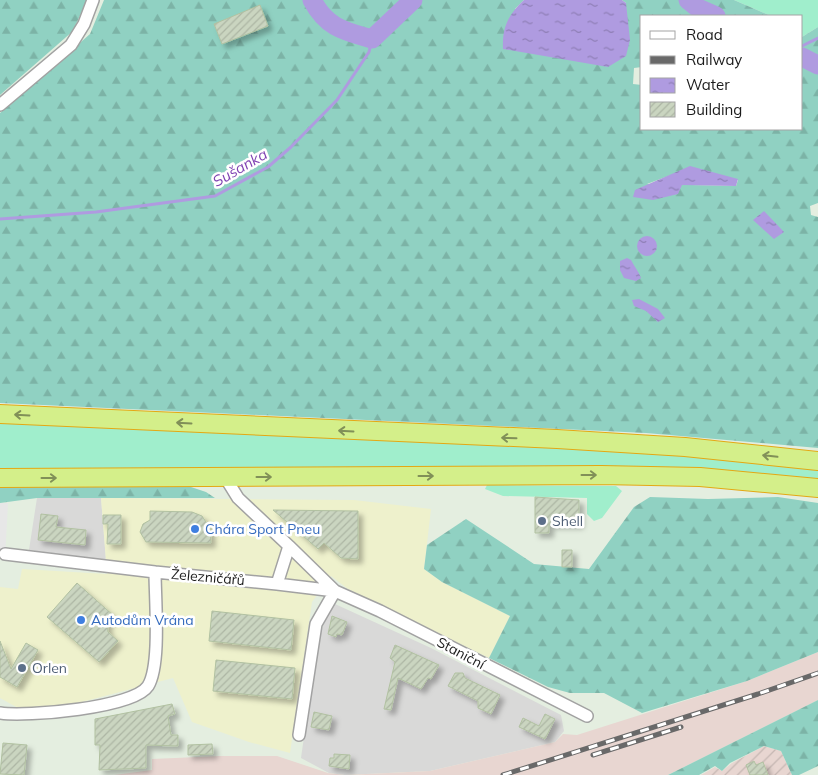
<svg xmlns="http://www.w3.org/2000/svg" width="818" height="775" font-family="Mulish,sans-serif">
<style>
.residential{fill:#d9d9d8}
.commercial{fill:#eef1cc}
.industrial{fill:url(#industrial-furrows)}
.railway{fill:#e8d6d1}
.grass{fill:#a0eecc}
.forest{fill:url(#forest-firs);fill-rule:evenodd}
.parking{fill:#e7e7e7}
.water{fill:url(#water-ripples)}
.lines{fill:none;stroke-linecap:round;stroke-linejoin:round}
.stream{stroke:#af9be0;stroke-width:3}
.river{stroke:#af9be0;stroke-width:19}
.building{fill:url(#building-hatch);stroke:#b1c1a1;filter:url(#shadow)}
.minor-casing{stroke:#a2a2a2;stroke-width:14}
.trunk-casing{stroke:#e4a814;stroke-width:20}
.minor{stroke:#fff;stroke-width:11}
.trunk{stroke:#d4ef8a;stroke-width:18}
.rail-casing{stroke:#696969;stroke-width:5}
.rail{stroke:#fff;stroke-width:3;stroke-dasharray:9;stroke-linecap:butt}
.oneway{stroke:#819058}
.service-dot{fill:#5c6f8a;stroke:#fff;stroke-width:2}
.shop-dot{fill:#3f7fe0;stroke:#fff;stroke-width:2}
.labels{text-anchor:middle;stroke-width:5;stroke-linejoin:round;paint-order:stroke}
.service-label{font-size:14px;fill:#4e5e75;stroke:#fff;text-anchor:start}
.shop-label{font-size:14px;fill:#366cbe;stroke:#fff;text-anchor:start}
.street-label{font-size:14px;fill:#1b1b1b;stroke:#fff}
.water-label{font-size:15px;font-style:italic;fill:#7f41b2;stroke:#fff}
</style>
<defs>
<pattern id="industrial-furrows" width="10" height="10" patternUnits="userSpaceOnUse" patternTransform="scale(1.25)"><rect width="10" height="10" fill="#e8d6d1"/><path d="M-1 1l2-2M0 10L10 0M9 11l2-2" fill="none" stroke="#c6b7b3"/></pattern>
<pattern id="forest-firs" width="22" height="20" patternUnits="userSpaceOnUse" patternTransform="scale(1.25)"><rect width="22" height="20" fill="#90d1c2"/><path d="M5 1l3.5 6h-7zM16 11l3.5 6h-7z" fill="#7cb3a6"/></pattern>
<pattern id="water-ripples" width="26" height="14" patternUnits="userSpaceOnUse" patternTransform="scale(1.25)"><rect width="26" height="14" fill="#af9be0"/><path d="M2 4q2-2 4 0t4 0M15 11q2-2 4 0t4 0" fill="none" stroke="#8e7eb5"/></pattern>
<pattern id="building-hatch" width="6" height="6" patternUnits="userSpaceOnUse" patternTransform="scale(1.25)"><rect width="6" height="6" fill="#cad5c0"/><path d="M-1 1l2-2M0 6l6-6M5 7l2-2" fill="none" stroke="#adb6a4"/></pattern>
<filter id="shadow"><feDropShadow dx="4.5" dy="4.5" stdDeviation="2.5" flood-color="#0004"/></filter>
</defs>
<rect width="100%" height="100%" fill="#e4eee0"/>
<path class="residential" d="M37 498H101L106 560 29 550Z
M335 604 431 648 561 715 564 731 555 742 430 771 345 775 329 773 301 758 318 639 327 616Z"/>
<path class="commercial" d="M101 498 354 500 431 509 424 569 442 582 510 616 489 658 348 589 331 576 312 602 290 753 249 742 192 722 173 678 78 703 20 709 0 698V587L18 589 22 569 107 574Z"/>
<path class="industrial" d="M764 746 781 751 792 775H701L715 767 722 771 732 763Z"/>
<path class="railway" d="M818 652V700L668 775H114L152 770V759L220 756H277L328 773 345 775 430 771 555 742 563 734 577 735 747 681Z"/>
<path class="grass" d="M734 0H818V27L802 37V16H771Z
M0 421 624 450 818 468V482L0 472Z
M487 485 616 486 622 491 602 518 594 521 587 514V498L503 496 485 489Z"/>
<path class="forest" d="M0 0H87L73 31 0 95Z
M104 0H524L515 9 626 3 622 0H734L771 16H642V67L634 68 633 84 642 85V129H802V37L818 27V203L810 206 811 215 818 217V448L646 433 0 403V113L90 34ZM716 174 738 180 736 186 647 184 671 175Z
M0 487H191L206 492 215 498H37L0 503Z
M650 497 708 499 778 497 818 503V652L747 681 642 713 604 693H570L548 687 489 658 510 616 442 582 424 569 427 545 466 519 534 564 589 569 634 507Z
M818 700V766L799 775H792L781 751 764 746 730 763 722 771 715 766 699 775H668Z"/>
<path class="parking" d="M0 503H8L5 558 0 557Z"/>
<path class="water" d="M524 0H622L626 3 630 40 626 56 608 67 503 49C502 27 508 15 524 0Z
M690 166 738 179 736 186 682 185 678 194 653 200 633 197 635 190Z
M764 211 784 232 774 239 753 220Z
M637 246a10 10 0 1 1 20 0a10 10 0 1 1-20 0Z
M627 258 631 260C634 266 639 272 641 278L636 281 624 278 620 270V261Z
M639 299 658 309 665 318 658 322 646 311 634 306 632 300Z"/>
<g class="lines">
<path class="stream" d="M802 46 818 38
M0 219 96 212 215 196 268 167 291 147 337 100 369 52 372 39"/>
<path class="river" d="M312 0C327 28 344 31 372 39L413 0
M688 0 698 8 716 16
M802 57 818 65"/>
</g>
<path class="building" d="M260 5 268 26 222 44 214 24Z
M535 497 579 500V524H549V533H535Z
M273 510 358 511V559L341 558 324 543 318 549Z
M150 511 192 512 202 516 210 528 211 543 146 542 140 532 143 524 150 520Z
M41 514 58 516 56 527 86 530 85 545 38 540Z
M103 515H121V544H107L108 524H103Z
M562 550H572V567H562Z
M77 583 114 616 107 623 108 632 118 641 99 662 47 617Z
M212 611 294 620 291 650 209 641Z
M332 616 347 622 342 635 337 634 336 637 328 634Z
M0 641 11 669 26 643 38 650 17 687 0 677Z
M395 645 439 665 431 679 428 678 421 689 398 678 391 710 384 709 395 662 390 658Z
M216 660 295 668 292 699 213 691Z
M455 673H463L465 678 500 695 491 714 478 708V701L448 686Z
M172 704 175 714 168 716 171 735H178V746L146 745V768L99 770 100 745H95V719Z
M314 712 332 716 329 730 311 727Z
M545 714 555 719 545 739 519 727 523 718 539 726Z
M3 743 27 745 24 775 0 774Z
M212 744 213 754 188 755V745Z
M334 754 350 755 349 769 329 766 330 758H334Z
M754 761 756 765 763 762 768 775H750L746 765Z"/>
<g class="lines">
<defs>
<path id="minor" d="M0 105 71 45 84 24 93 0
M289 546 335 591 380 611 587 716
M5 554 155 572
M277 584 335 591 316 624 299 735
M0 713C26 717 134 708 148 686 161 665 155 599 155 572L277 584 289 546 238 498 225 477"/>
<path id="trunk" d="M0 414 557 439 685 447 818 461
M0 478 601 475 700 477 818 488"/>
</defs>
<use href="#minor" class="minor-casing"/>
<use href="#trunk" class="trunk-casing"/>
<use href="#minor" class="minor"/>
<use href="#trunk" class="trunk"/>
<defs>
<path id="rail" d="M593 755 681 727
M503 775 758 694 818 673"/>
</defs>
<use href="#rail" class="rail-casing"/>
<use href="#rail" class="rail"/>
</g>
<defs><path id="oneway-shaft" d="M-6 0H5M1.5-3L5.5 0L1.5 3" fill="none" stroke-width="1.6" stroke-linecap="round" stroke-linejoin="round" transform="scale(1.25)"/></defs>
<g class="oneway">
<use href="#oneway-shaft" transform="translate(22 415) rotate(-177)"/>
<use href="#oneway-shaft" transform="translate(184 423) rotate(-177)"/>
<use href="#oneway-shaft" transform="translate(346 431) rotate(-177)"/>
<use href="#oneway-shaft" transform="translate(509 438) rotate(-178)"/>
<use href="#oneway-shaft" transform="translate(770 456) rotate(-174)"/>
<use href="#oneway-shaft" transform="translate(589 475)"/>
<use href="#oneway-shaft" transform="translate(426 476)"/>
<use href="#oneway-shaft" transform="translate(264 477)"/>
<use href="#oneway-shaft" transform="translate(49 478)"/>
</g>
<g class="service-dot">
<circle cx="542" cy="521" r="5"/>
<circle cx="22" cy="668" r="5"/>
</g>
<g class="shop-dot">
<circle cx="195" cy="529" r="5"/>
<circle cx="81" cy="620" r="5"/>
</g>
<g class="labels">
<g class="service-label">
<text x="552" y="526">Shell</text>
<text x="32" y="673">Orlen</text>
</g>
<g class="shop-label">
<text x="205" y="534">Chára Sport Pneu</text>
<text x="91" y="625">Autodům Vrána</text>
</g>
<g class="street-label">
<text transform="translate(208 577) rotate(5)" y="5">Železničářů</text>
<text transform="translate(461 653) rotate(28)" y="5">Staniční</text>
</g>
<g class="water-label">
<text transform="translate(240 168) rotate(-30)" y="5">Sušanka</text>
</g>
</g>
<rect x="640" y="15" width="162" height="115" fill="#ffffff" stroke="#a4a4a4"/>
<rect x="650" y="31" width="25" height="8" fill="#ffffff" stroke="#a4a4a4"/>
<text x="686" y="40" font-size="15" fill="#1b1b1b">Road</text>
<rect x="650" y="56" width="25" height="8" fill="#696969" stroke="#a4a4a4"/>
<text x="686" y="65" font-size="15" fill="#1b1b1b">Railway</text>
<rect x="650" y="78" width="25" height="15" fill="url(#water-ripples)" stroke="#a4a4a4"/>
<text x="686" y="90" font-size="15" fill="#1b1b1b">Water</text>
<rect x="650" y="102" width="25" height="15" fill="url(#building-hatch)" stroke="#a4a4a4"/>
<text x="686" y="115" font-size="15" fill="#1b1b1b">Building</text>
</svg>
